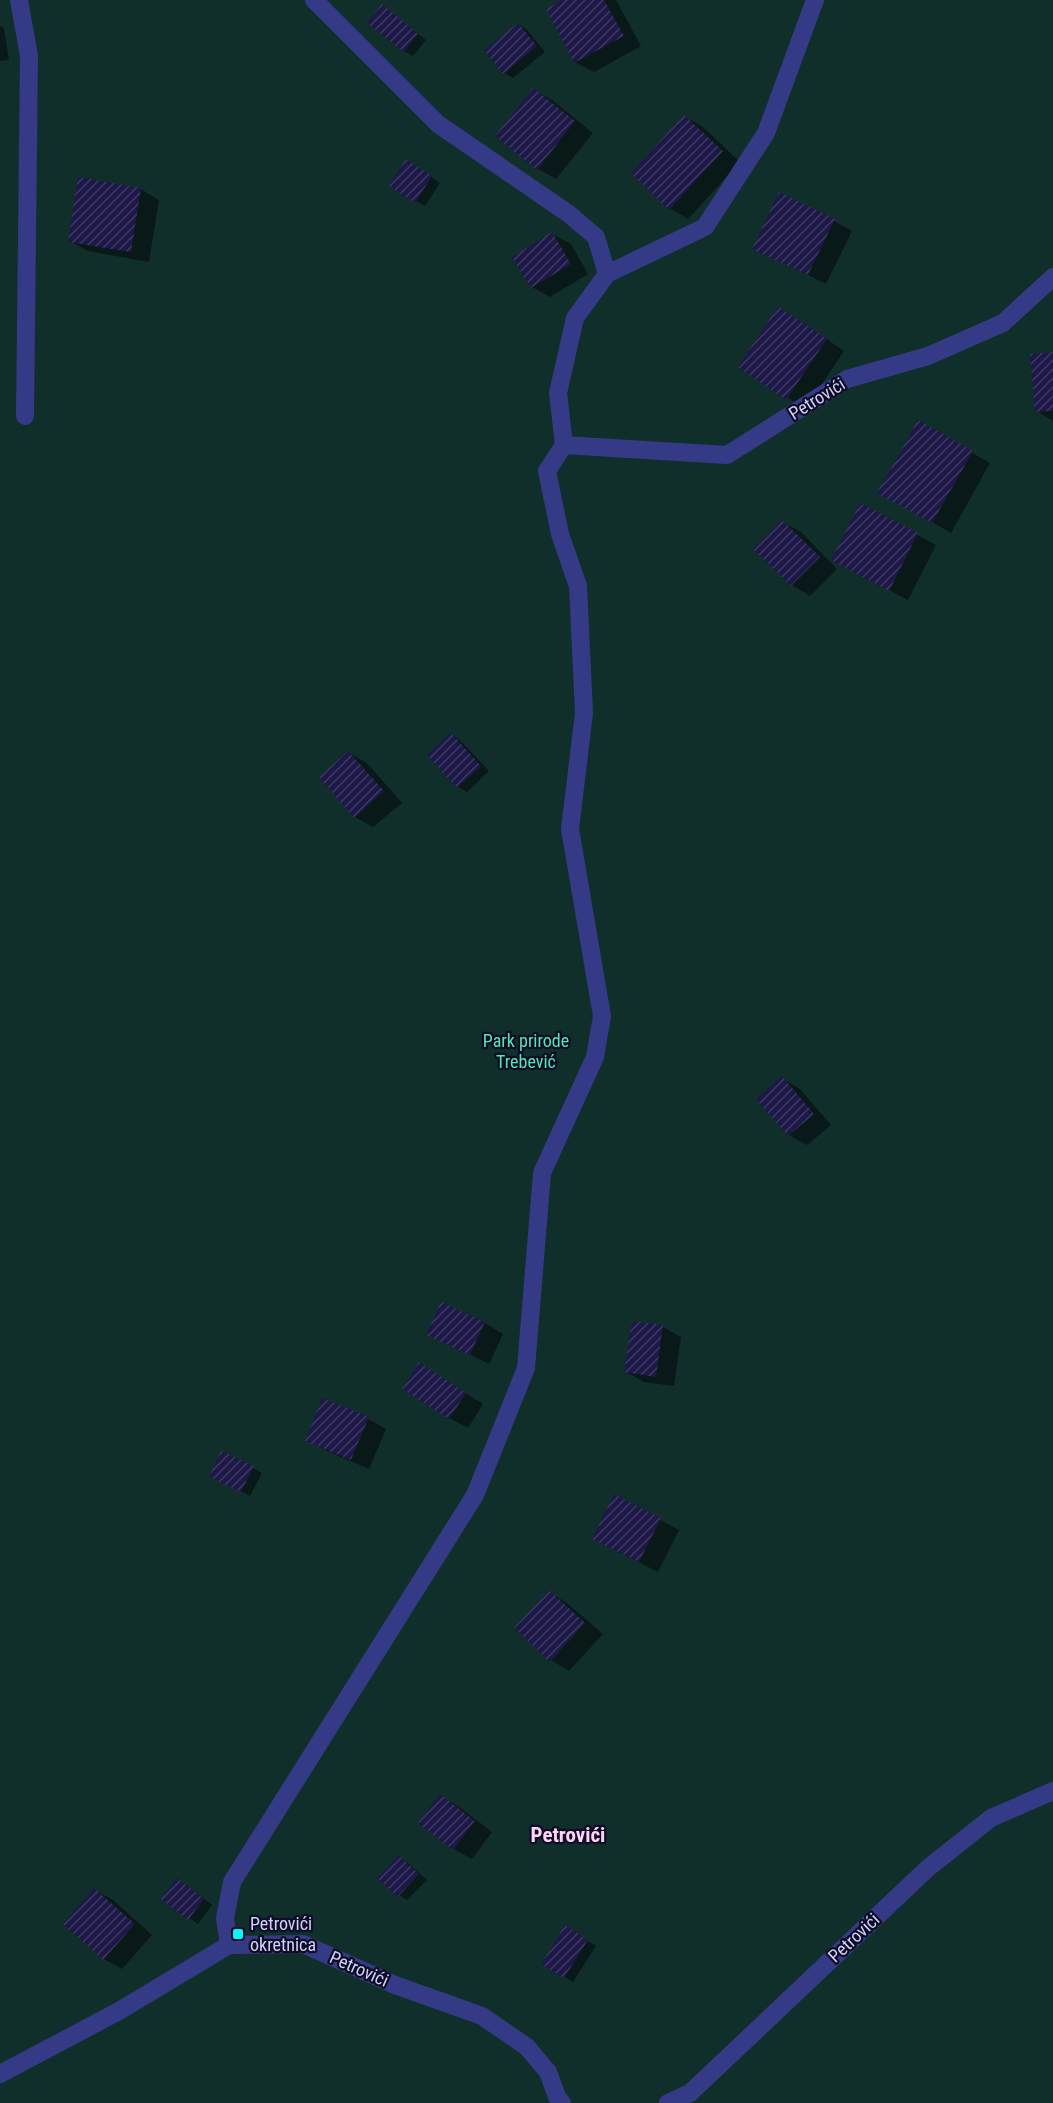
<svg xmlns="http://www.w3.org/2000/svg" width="1053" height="2103" font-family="'Roboto Condensed',sans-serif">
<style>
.park{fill:#102f2b}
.shadow{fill:#0007}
.building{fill:url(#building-hatch)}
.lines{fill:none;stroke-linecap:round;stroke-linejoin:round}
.street{stroke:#353a86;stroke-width:18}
.poi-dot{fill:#00f9fc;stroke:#0f0d25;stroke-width:2}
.labels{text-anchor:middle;stroke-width:4.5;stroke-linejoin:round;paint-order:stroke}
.street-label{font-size:18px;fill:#d2d1ff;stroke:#0f0d25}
.park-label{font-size:18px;fill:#56e6b5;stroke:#0f0d25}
.poi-label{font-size:18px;fill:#d2d1ff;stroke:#0f0d25;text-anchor:start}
.quarter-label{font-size:21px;font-weight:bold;fill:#ffd3f3;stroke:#0f0d25}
</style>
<defs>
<pattern id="building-hatch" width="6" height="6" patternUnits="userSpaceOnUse" patternTransform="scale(1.5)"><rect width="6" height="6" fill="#1d1847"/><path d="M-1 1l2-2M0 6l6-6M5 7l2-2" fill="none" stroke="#3d3963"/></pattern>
</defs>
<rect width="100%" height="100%" fill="#0f0d25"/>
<path class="park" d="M0 0H1053V2103H0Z"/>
<path class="shadow" d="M565 0H616L641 46 594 72 575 62Z
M382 6 426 40 413 56 404 51Z
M519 24 527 30 545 52 513 78 504 73Z
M0 26 4 28 9 60 0 61Z
M533 90 552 100 593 133 556 179 538 169Z
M685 117 703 127 740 162 688 219 670 208Z
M415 166 440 183 425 206 416 201Z
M79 179 141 189 159 200 149 262 88 251 70 241Z
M834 221 852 231 826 284 754 248Z
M552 234 571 244 588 274 550 297 532 287Z
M797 319 844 351 805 409 740 367Z
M1053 354V421L1037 411Z
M918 422 990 463 951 533 879 492Z
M861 505 936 545 908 600 851 570Z
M782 522 801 532 837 569 810 596 792 585 756 549Z
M451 734 460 740 489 771 467 792 458 787Z
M349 753 367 763 402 803 373 827 355 817Z
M782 1078 800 1089 831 1125 807 1145 789 1135Z
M441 1304 485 1323 503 1334 489 1364 428 1334Z
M663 1327 681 1337 674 1386 644 1382 626 1372Z
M437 1375 483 1404 468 1428 449 1418Z
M368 1419 386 1429 369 1469 325 1450 307 1440Z
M253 1468 262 1473 250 1496 220 1481Z
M615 1496 679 1530 658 1572 613 1549Z
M549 1592 567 1603 603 1634 569 1671 551 1660Z
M440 1796 458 1806 492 1832 472 1859 454 1849 420 1823Z
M398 1857 407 1862 427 1880 407 1900 399 1895Z
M186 1885 212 1905 198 1924 163 1899Z
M95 1890 113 1900 152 1935 122 1969 104 1959Z
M566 1927 596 1946 573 1982 543 1964Z"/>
<path class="building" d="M562 0H604L624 36 574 63 546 9Z
M382 4 418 34 404 52 367 23Z
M518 23 537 46 503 74 484 50Z
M533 88 575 121 537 170 495 136Z
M684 115 723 151 669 210 631 173Z
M406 159 432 176 415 203 389 186Z
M78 177 141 188 131 252 68 242Z
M779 192 835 219 808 275 752 249Z
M552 232 571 264 531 288 512 257Z
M778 306 827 339 786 400 738 367Z
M1053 352V411L1035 412 1030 354Z
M918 420 973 451 932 523 877 493Z
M860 503 918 533 889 591 831 560Z
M782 520 820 557 791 586 753 549Z
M451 733 481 766 457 788 427 755Z
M348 751 384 791 354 818 319 777Z
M782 1076 814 1114 788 1136 756 1099Z
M441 1302 485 1322 470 1355 426 1335Z
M632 1321 663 1325 656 1377 624 1372Z
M419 1362 466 1393 449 1419 402 1389Z
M322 1398 369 1417 351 1460 305 1441Z
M221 1451 254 1466 241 1492 209 1477Z
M614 1494 661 1518 639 1562 592 1539Z
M549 1590 585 1623 550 1662 514 1628Z
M440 1794 475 1821 453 1850 418 1823Z
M398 1855 419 1874 398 1897 377 1878Z
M177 1878 204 1899 188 1920 161 1899Z
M94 1888 135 1924 103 1960 63 1924Z
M565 1925 588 1940 564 1978 541 1964Z"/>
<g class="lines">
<path class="street" d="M19 0 29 56 25 416
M607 274 705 227 766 133 815 0
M564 445 727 455 847 379 928 356 1003 323 1053 277
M229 1945 225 1918 232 1882 475 1495 526 1368 542 1173 595 1057 602 1016 570 829 584 713 578 586 560 534 547 471 564 445 558 393 575 318 607 274 596 237 569 214 438 124 314 0
M0 2074 119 2011 229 1945 303 1944 395 1985 482 2016 527 2047 548 2072 557 2097 562 2103
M668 2103 690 2093 928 1868 991 1818 1053 1791"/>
</g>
<rect class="poi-dot" x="232" y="1928" width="12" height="12" rx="3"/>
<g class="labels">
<g class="street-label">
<text transform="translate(817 399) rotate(-32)" y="6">Petrovići</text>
<text transform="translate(854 1938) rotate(-43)" y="6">Petrovići</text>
<text transform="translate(359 1969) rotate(24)" y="6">Petrovići</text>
</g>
<g class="park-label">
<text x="526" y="1047">Park prirode<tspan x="526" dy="21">Trebević</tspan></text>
</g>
<g class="poi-label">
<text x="250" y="1930">Petrovići<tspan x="250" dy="21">okretnica</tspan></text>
</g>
<g class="quarter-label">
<text x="568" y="1842">Petrovići</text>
</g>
</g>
</svg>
